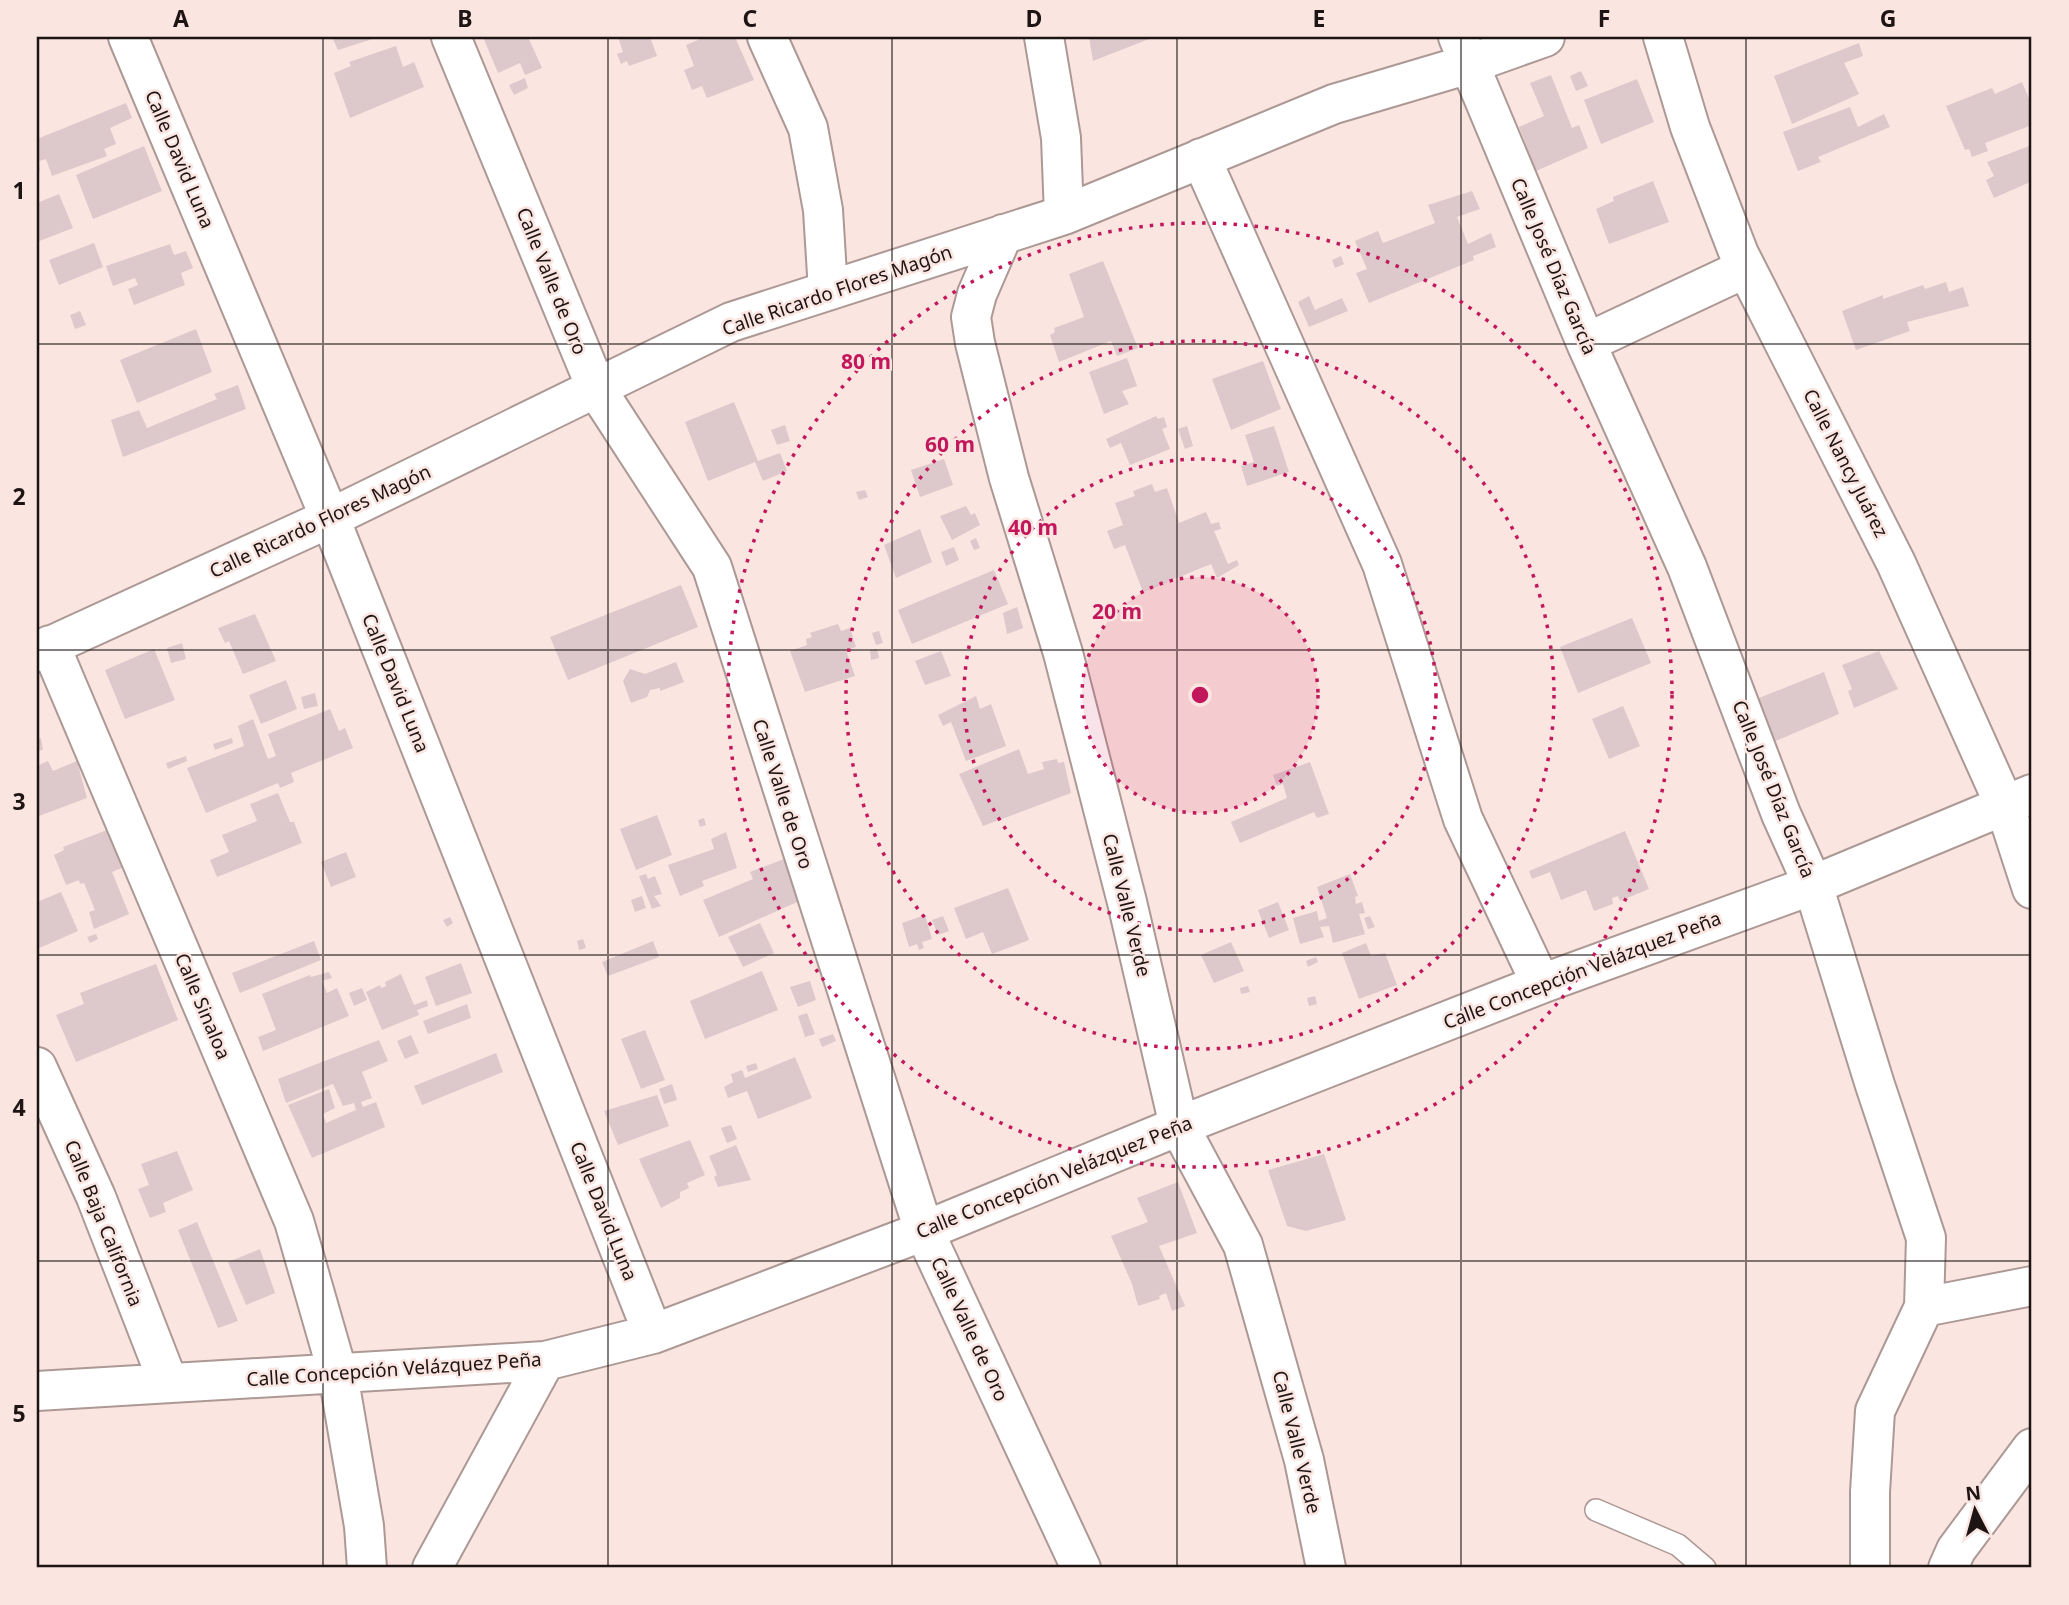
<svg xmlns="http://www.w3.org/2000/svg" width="2069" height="1605" font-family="'Noto Sans',sans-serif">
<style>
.building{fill:#ddc8cc}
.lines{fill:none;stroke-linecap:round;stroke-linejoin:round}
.service-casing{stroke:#ac9894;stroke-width:24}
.minor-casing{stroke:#ac9894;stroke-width:42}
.service{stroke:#fff;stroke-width:21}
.minor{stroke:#fff;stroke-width:38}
.grid{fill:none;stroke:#1d1514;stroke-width:2;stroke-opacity:0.55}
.ring{fill:none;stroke:#c2185b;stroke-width:3.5;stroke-dasharray:3.5 7}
.labels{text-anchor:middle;stroke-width:5;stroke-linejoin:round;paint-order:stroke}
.street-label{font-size:19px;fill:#1d1514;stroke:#fbe5e1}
.centre{fill:#c2185b;stroke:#fbe5e1;stroke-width:3.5}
.ring-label{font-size:21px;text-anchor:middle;font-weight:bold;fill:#c2185b;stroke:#fbe5e1;stroke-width:5;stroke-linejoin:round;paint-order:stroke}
.neatline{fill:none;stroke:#1d1514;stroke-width:2.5}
.grid-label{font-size:23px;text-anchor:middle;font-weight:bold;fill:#1d1514}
</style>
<rect width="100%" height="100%" fill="#fbe5e1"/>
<path class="building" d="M332 37H379L338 50Z
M483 37H528L542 68 525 75 520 63 498 73Z
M618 37H650L657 56 629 66 627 61 621 64 617 54 623 52Z
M705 37H735L754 80 707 98 702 86 692 90 684 70 694 66 686 45Z
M1089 37H1154L1093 61Z
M1859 43 1863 56 1844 63 1859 94 1792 124 1774 76Z
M396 46 403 67 414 62 424 87 350 118 334 73 351 66 349 62Z
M1581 71 1588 86 1576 91 1570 76Z
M1551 75 1572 128 1579 125 1588 148 1536 171 1519 127 1544 116 1530 83Z
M525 78 528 88 514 95 509 85Z
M1637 79 1654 122 1601 144 1584 100Z
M2022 82 2032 106V125L1985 143 1988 151 1972 157 1969 149 1965 150 1946 106 1992 88 1995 94Z
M126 103 132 118 110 128 116 144 104 149 107 156 52 176 46 159 39 161 40 171 37 172V139Z
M1850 107 1858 127 1884 114 1890 127 1818 157 1821 162 1798 171 1783 132Z
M2032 145V187L2030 182 1994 198 1986 180 1994 176 1987 162Z
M144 146 162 191 93 219 76 175Z
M1653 181 1669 222 1609 244 1596 209 1614 201 1613 197Z
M1472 191 1480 209 1457 217 1468 244 1491 233 1496 247 1473 256 1474 260 1369 303 1356 273 1367 269 1355 241 1378 231 1383 243 1435 223 1428 205Z
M59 194 73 228 37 242V203Z
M94 243 103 267 59 285 49 260Z
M170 244 174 255 186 251 193 268 181 273 185 285 134 305 128 289 138 285 135 278 113 286 106 266Z
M1341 256 1344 264 1335 268 1332 260Z
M1103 261 1138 348 1117 356 1111 341 1059 362 1050 335 1055 332 1054 328 1084 317 1069 274Z
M1946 282 1949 292 1963 287 1969 306 1907 322 1910 331 1856 350 1842 311 1883 295V299L1923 285 1925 289Z
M1309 296 1315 310 1342 298 1348 311 1309 327 1298 302Z
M80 311 86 325 75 329 70 315Z
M196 329 212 372 137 403 120 360Z
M1127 358 1137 386 1122 391 1129 404 1104 414 1089 372Z
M1263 361 1281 409 1231 430 1212 379Z
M238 385 246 409 123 457 111 420 139 410 147 428 217 399 214 394Z
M734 402 758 461 780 453 787 471 763 481 755 462 708 481 685 422Z
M1156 416 1158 419 1164 417 1167 427 1162 429 1170 449 1130 465 1121 443 1110 448 1106 439Z
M785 425 790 441 777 445 771 430Z
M1187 426 1193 446 1185 449 1178 429Z
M1274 426 1289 472 1247 486 1241 466 1254 462 1245 435Z
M944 459 953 485 920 497 911 470Z
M1152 484 1155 492 1167 488 1179 523 1206 512 1211 524 1219 522 1221 529 1214 531 1228 564 1237 560 1239 565 1217 578 1211 564 1143 592 1125 545 1114 549 1107 531 1123 525 1115 503 1135 496 1133 491Z
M865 490 868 497 859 500 856 492Z
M966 506 971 515 975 513 980 525 952 540 940 516Z
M920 529 932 562 896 578 884 545Z
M976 538 980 548 974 550 970 541Z
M954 547 959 560 946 566 941 552Z
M994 570 1008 604 912 644 898 610Z
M681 585 698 627 568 680 550 637Z
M1017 607 1023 628 1007 634 1003 613Z
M255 614 276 661 243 674 229 641 225 643 218 628Z
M1632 618 1651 663 1578 693 1560 647Z
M838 624 841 631 850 628 856 647 846 650 855 676 805 692 790 651 807 645 806 639 812 637 810 633Z
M879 631 883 643 876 645 872 633Z
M182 643 186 659 171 663 167 648Z
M154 649 175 700 125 719 105 670Z
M877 649 879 658 871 660 870 650Z
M941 651 951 676 925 685 915 661Z
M1879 651 1898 689 1854 708 1848 691 1852 689 1842 665Z
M676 662 684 682 660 691V688L650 690 647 697 631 703 623 681 630 669 645 674Z
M1824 672 1839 714 1764 746 1749 702Z
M286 680 297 709 261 724 249 695Z
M315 693 318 706 304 709 301 697Z
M976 696 980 709 991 704 1006 746 966 761 951 722 943 726 938 715Z
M1623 706 1640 746 1609 759 1592 719Z
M330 709 339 731 345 728 353 748 291 773 294 782 280 788 278 783 206 813 187 768 244 746 238 726 253 719 268 759 276 756 268 734Z
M41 738 43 750 37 751V739Z
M232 738 233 743 215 750 213 744Z
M1019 749 1028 774 1044 769 1042 762 1057 759 1058 763 1064 762 1071 793 983 826 959 774Z
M186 756 187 761 168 769 166 763Z
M48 761 53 771 77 761 87 798 39 816 37 766Z
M1310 762 1329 814 1317 818 1314 812 1240 843 1231 822 1287 798 1283 784 1277 786 1273 775Z
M278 793 290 822H294L302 843 217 877 210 860 229 852 222 835 257 821 250 804Z
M657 815 672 855 636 870 620 829Z
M704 818 706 825 700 827 698 820Z
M107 830 124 867 112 872 129 914 94 929 89 912 95 910 84 883 80 884 79 880 66 885 54 855 64 850 63 847Z
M1625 831 1649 889 1620 901 1618 896 1612 898 1613 904 1594 911 1586 890 1561 900 1550 872 1532 879 1529 871Z
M726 832 737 868 702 881 704 886 680 896 668 865 714 849 711 839Z
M346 852 356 877 331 887 321 862Z
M789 857 806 898 719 937 703 900 753 879 750 872Z
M646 874 648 879 655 876 662 894 654 896 661 906 652 909 639 876Z
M1350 874 1358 896 1355 897 1356 904 1362 902 1365 913 1359 914 1365 934 1333 943 1329 926 1320 927 1324 937 1300 944 1293 918 1317 911 1319 921 1327 918 1317 887Z
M1008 888 1029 940 992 954 983 932 966 939 954 908Z
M61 892 78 931 37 949V902Z
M642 896 646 908 635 912 631 900Z
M1278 902 1289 930 1269 938 1258 910Z
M925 915 932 939 922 942 924 948 919 950 917 944 909 947 902 923Z
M943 916 949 931 938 935 932 920Z
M1370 916 1375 927 1368 929 1364 918Z
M450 917 453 923 447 927 443 920Z
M760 923 774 953 743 967 728 937Z
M96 934 98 939 90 943 87 937Z
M583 939 586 948 579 950 577 941Z
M314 941 321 960 240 993 232 973Z
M653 941 659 957 608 976 602 962Z
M1231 942 1244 971 1214 983 1201 955Z
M1366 943 1371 956 1385 953 1397 985 1359 999 1342 953Z
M1316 957 1318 962 1308 967 1306 961Z
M461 963 472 993 436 1006 425 977Z
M156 964 178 1020 76 1062 56 1015 84 1004 80 993Z
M762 971 778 1010 705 1039 690 1001Z
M329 972 332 978 322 981 327 993 337 988 349 1016 263 1051 258 1037 276 1030 262 994 310 975 311 977Z
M401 974 414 1005 427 1000 428 1006 417 1010 419 1015 382 1030 366 992 380 985 381 988 386 986 385 982Z
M810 981 816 1000 798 1007 790 987Z
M1248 986 1250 992 1241 994 1240 988Z
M362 988 367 1000 354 1006 349 993Z
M1315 996 1317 1004 1309 1006 1307 998Z
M467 1004 471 1018 428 1034 423 1021Z
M807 1013 815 1034 805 1037 798 1016Z
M645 1030 665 1080 641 1089 621 1039Z
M833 1034 836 1041 822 1047 819 1039Z
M411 1035 419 1053 405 1059 397 1041Z
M379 1040 388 1061 362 1072 372 1098 361 1102 363 1107 376 1102 385 1127 312 1158 288 1105 329 1089 335 1108 323 1114 326 1123 356 1110 354 1103 343 1106 333 1084 286 1103 278 1079Z
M496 1053 503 1072 422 1105 414 1086Z
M795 1057 812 1098 758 1119 747 1091 728 1098 724 1087 733 1082 731 1074 742 1070 745 1078Z
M756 1063 758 1069 748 1072 746 1066Z
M672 1084 677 1100 664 1104 659 1089Z
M657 1095 669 1126 618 1145 604 1111Z
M731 1125 737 1139 727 1143 721 1128Z
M690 1140 705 1175 687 1183 689 1188 680 1192V1198L661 1208 639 1159Z
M736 1145 751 1180 718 1187 714 1177 717 1175 709 1156Z
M177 1151 193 1190 163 1203 166 1212 150 1218 138 1189 149 1185 141 1164Z
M1324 1154 1346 1220 1306 1231 1287 1226 1268 1170Z
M1178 1182 1197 1233 1159 1246 1185 1306 1172 1311 1166 1293 1159 1296 1160 1299 1138 1306 1132 1284 1111 1236 1148 1222 1137 1198Z
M197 1222 238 1321 218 1328 178 1230Z
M260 1249 275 1293 246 1305 228 1262Z"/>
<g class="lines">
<defs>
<path id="service" d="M1596 1510 1678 1545 1705 1568"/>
<path id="minor" d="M128 37 330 518 653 1334
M451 37 597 390 712 567 924 1231 1081 1568
M767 37 808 128 823 210 828 291
M1044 37 1061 138 1064 215
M1458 37 1586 343 1687 567 1781 814 1813 885 1875 1085 1926 1238 1924 1307 1875 1411 1870 1492V1568
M1663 37 1690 127 1739 254 1896 563 2005 806 2032 889
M1201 158 1382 564 1463 819 1541 984
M1003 234 977 294 971 317 975 343 1009 478 1063 653 1127 902 1179 1126 1243 1245 1304 1460 1326 1568
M1586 343 1746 268
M50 645 294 1221 338 1374 364 1526 367 1568
M37 652 330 518 731 322 1064 215 1334 104 1469 64 1545 37
M37 1067 96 1197 168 1382
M1924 1307 2032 1286
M37 1391 545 1361 653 1334 924 1231 1179 1126 1541 984 1813 885 2032 794
M432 1568 545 1361
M1948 1568 1956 1550 2032 1448"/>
</defs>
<use href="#service" class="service-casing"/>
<use href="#minor" class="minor-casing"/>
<use href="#service" class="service"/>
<use href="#minor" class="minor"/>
</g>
<path class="grid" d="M323 37V1568M608 37V1568M892 37V1568M1177 37V1568M1461 37V1568M1746 37V1568M37 344H2032M37 650H2032M37 955H2032M37 1261H2032"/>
<circle cx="1200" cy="695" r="118" fill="#c2185b" fill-opacity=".12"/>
<g class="ring">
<circle cx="1200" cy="695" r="118"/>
<circle cx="1200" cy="695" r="236"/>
<circle cx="1200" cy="695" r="354"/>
<circle cx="1200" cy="695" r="472"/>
</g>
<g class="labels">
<g class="street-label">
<text transform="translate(180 159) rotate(67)" y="7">Calle David Luna</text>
<text transform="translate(1554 266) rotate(67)" y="7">Calle José Díaz García</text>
<text transform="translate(552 281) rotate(68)" y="7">Calle Valle de Oro</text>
<text transform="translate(837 290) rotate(-19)" y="7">Calle Ricardo Flores Magón</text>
<text transform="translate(1846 463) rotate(63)" y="7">Calle Nancy Juárez</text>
<text transform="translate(320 521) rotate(-25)" y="7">Calle Ricardo Flores Magón</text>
<text transform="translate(396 683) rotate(68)" y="7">Calle David Luna</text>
<text transform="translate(1774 789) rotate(68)" y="7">Calle José Díaz García</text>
<text transform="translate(783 794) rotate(72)" y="7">Calle Valle de Oro</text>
<text transform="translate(1127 905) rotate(76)" y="7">Calle Valle Verde</text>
<text transform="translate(1582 970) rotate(-21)" y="7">Calle Concepción Velázquez Peña</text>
<text transform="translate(203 1006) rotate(67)" y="7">Calle Sinaloa</text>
<text transform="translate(1054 1177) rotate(-22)" y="7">Calle Concepción Velázquez Peña</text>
<text transform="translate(604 1211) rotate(68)" y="7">Calle David Luna</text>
<text transform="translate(104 1223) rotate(68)" y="7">Calle Baja California</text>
<text transform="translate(970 1329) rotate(65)" y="7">Calle Valle de Oro</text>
<text transform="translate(394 1369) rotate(-4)" y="7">Calle Concepción Velázquez Peña</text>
<text transform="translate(1297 1442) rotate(76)" y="7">Calle Valle Verde</text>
</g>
</g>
<circle cx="1200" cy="695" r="10" class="centre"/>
<g class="ring-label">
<text x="866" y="369">80 m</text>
<text x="950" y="452">60 m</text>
<text x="1033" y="535">40 m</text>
<text x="1117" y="619">20 m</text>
</g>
<rect width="2069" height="1605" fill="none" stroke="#fbe5e1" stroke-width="77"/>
<g transform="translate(1975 1510) rotate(354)" stroke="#fbe5e1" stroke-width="5" paint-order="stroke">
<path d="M0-5L12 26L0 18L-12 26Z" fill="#1d1514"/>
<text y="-10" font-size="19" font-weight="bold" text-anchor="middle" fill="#1d1514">N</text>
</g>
<rect x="38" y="38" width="1992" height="1528" class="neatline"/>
<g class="grid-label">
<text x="181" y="27">A</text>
<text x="465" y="27">B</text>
<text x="750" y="27">C</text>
<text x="1034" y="27">D</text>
<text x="1319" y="27">E</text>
<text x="1604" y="27">F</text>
<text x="1888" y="27">G</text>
<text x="19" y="199">1</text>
<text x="19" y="505">2</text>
<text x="19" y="810">3</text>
<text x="19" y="1116">4</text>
<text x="19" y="1422">5</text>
</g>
</svg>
